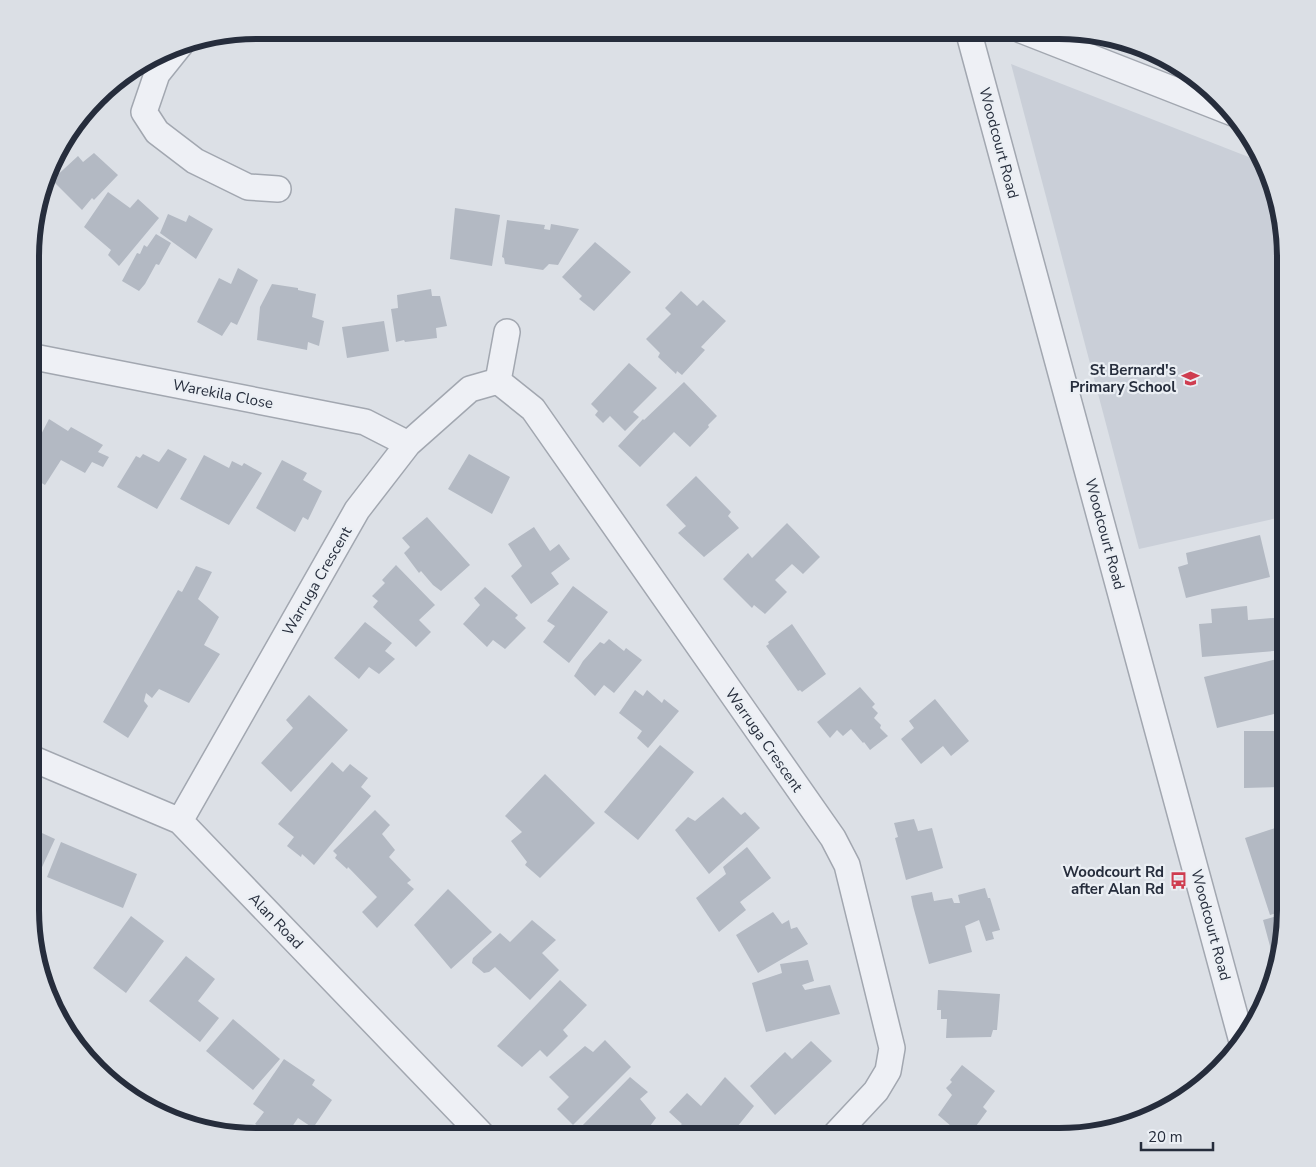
<svg xmlns="http://www.w3.org/2000/svg" width="1316" height="1167" font-family="'Nunito Sans',sans-serif">
<style>
.built{fill:#cacfd8}
.building{fill:#b3b9c3}
.lines{fill:none;stroke-linecap:round;stroke-linejoin:round}
.minor-casing{stroke:#a2a7b0;stroke-width:28}
.minor{stroke:#eef0f5;stroke-width:25}
.labels{text-anchor:middle;stroke-width:4.5;stroke-linejoin:round;paint-order:stroke}
.street-label{font-size:15px;fill:#262d3c;stroke:#ebeff4}
.poi-label{font-size:15px;font-weight:bold;fill:#262d3c;stroke:#ebeff4;text-anchor:end}
.rim{fill:none;stroke:#262d3c;stroke-width:6}
</style>
<rect width="100%" height="100%" fill="#dce0e6"/>
<path class="built" d="M1011 64 1264 163 1269 170 1285 242 1286 516 1139 549Z"/>
<path class="building" d="M94 153 118 175 94 200 92 198 82 210 52 180 78 156 83 162Z
M108 192 130 208 138 199 159 218 119 266 108 255 111 250 84 227Z
M455 208 500 215 492 266 450 259Z
M168 214 186 222 189 215 213 229 196 259 160 233Z
M507 220 545 225 544 229 550 230 551 224 579 229 558 265 549 264 543 270 505 264 504 258 502 257Z
M156 234 171 243 159 265 156 264 145 284 139 291 122 281 137 253 140 254 144 245 147 247Z
M595 242 631 272 594 311 579 299 582 296 562 277Z
M238 268 258 280 237 325 231 322 222 336 197 322 219 278 231 284Z
M272 284 298 288V290L316 294 312 317 324 321 319 346 308 342 307 350 257 340 260 307Z
M431 289 432 296H440L447 326 436 328 437 338 405 342 404 340 396 342 391 309 398 308 397 295Z
M681 291 697 306 703 300 726 321 701 347 705 350 682 375 677 371 676 374 658 357 660 353 646 339 671 314 665 308Z
M384 321 389 351 347 358 342 327Z
M629 363 657 388 633 412 639 417 625 431 610 416 603 423 595 415 598 411 591 404Z
M684 382 717 416 708 425 709 427 690 447 674 432 640 467 618 446 643 419 644 420Z
M49 419 68 431 71 427 103 445 98 452 109 457 103 467 92 462 85 473 61 460 45 485 33 478V450Z
M168 449 187 459 157 509 117 487 136 456 140 458 143 454 159 462Z
M469 454 510 477 492 514 448 489Z
M204 455 229 468 232 461 242 466 244 463 262 473 229 525 180 499Z
M282 460 307 473 303 480 322 491 308 520 303 517 295 532 256 508Z
M696 476 731 512 728 516 739 528 704 557 678 533 686 526 666 505Z
M427 517 470 565 441 591 433 585 421 571 419 573 404 553 410 547 402 538Z
M787 523 820 557 803 574 792 564 775 580 787 592 765 614 754 605 752 608 723 579 748 553 752 558Z
M534 527 550 551 559 544 570 559 551 573 559 584 531 604 511 576 522 566 508 544Z
M1260 535 1270 577 1186 598 1178 567 1188 564 1186 553Z
M396 565 435 605 419 620 431 632 416 647 373 607 378 601 372 596 385 583 382 580Z
M196 566 212 572 198 599 219 617 204 645 220 654 189 703 159 689 152 698 146 693 144 701 148 706 128 738 103 722 178 590 182 592Z
M573 586 608 612 569 663 543 642 555 626 547 621Z
M485 587 518 615 515 618 526 628 505 649 493 640 487 647 463 624 480 605 474 598Z
M1247 606 1248 620 1286 617V650L1202 657 1199 624 1212 623 1211 609Z
M365 622 392 643 385 651 395 659 379 674 369 667 359 679 334 658Z
M792 624 826 674 802 692 800 690 798 691 766 646 769 644 768 642Z
M609 639 624 651 626 648 642 660 614 693 604 685 595 696 574 676 583 661 600 642 604 644Z
M1285 657 1286 711 1217 728 1204 677Z
M860 687 875 704 872 707 878 713 874 718 881 725 880 728 888 736 870 750 864 742 863 743 851 729 843 736 837 730 830 738 817 722Z
M635 690 643 696 647 690 662 703 664 699 679 711 648 748 637 738 642 731 619 713Z
M309 695 348 730 291 792 261 763 293 728 286 720Z
M935 699 969 741 951 756 943 746 921 764 901 739 914 728 909 721Z
M1244 731H1286V781H1281L1282 787 1244 788Z
M660 745 694 772 638 840 604 812Z
M332 762 343 772 350 764 368 778 361 787 371 796 314 865 302 854 301 857 287 846 294 837 278 824Z
M545 774 595 823 540 878 525 865 527 862 511 841 522 832 505 816Z
M723 797 741 815 745 812 760 828 709 874 675 830 688 817 695 821Z
M375 810 390 825 382 834 395 850 389 857 411 880 407 883 414 889 377 928 362 912 377 897 348 867 347 869 335 858 337 855 333 851Z
M914 819 918 831 932 828 943 868 906 880 895 838 898 837 894 823Z
M1281 826 1286 842V910L1270 915 1245 838Z
M31 828 55 839 37 878 31 875Z
M61 842 137 874 123 908 47 877Z
M747 847 771 878 740 902 746 910 719 932 696 898 726 874 723 867Z
M985 888 988 898H990L1000 930 992 932 994 939 986 941 979 920 965 926 972 952 929 964 913 906 911 896 932 892 934 901 952 898 954 903H960L958 895Z
M448 889 492 932 451 969 414 925Z
M773 912 782 924 789 920 791 929 797 927 808 944 758 973 736 935Z
M1285 914 1274 961 1263 920Z
M131 916 164 941 126 993 93 968Z
M532 920 556 940 542 953 559 970 530 1000 495 967 489 972 484 973 472 963 473 958 500 933 510 942Z
M186 956 215 979 198 1001 219 1018 200 1042 149 1001Z
M808 960 814 981 802 985 805 990 830 985 840 1014 766 1032 752 983 782 973 780 964Z
M560 980 587 1005 563 1030 568 1036 547 1057 540 1050 522 1067 497 1046Z
M938 990 1000 994 997 1030H993L991 1037 946 1038 947 1019H941V1010H937Z
M233 1019 280 1059 253 1090 206 1051Z
M605 1040 631 1067 573 1125 557 1109 569 1097 549 1077 585 1046 593 1052Z
M811 1041 832 1061 775 1115 750 1086 785 1052 792 1059Z
M284 1059 315 1080 312 1085 332 1100 313 1128 298 1118 285 1137H274L255 1124 264 1112 253 1104Z
M962 1065 995 1091 983 1107 987 1111 968 1137H964L938 1115 952 1095 946 1088 952 1082 950 1080Z
M630 1077 648 1092 640 1099 656 1118 642 1137H585L578 1130Z
M725 1077 754 1106 729 1137H689L678 1127 682 1124 669 1112 687 1093 701 1106Z
M934 1126 945 1137H923Z
M915 1131 921 1137H909Z"/>
<g class="lines">
<defs>
<path id="minor" d="M968 30 1241 1038
M1021 30 1233 113
M181 44 157 74 144 112 157 132 195 161 248 187 278 189
M34 357 365 422 408 444
M498 381 507 332
M31 758 180 821 484 1137
M180 821 357 510 408 444 470 389 498 381 533 409 833 838 847 865 892 1048 888 1071 876 1091 833 1137"/>
</defs>
<use href="#minor" class="minor-casing"/>
<use href="#minor" class="minor"/>
</g>
<defs>
<symbol id="school-bare" viewBox="-9 -9 18 18"><path d="M0-5L7-2L0 1L-7-2ZM-4 1L0 2.5L4 1V4Q0 6-4 4Z" fill="#cf3d50" stroke="#ebeff4" stroke-width="2.5" paint-order="stroke"/></symbol>
<symbol id="bus-bare" viewBox="-9 -9 18 18"><path d="M-5-6H5V4H4V6H2V4H-2V6H-4V4H-5ZM-3.5-4V0h7V-4ZM-3.5 1.2v1.5H-2V1.2ZM2 1.2v1.5H3.5V1.2Z" fill="#cf3d50" stroke="#ebeff4" stroke-width="2.5" paint-order="stroke"/></symbol>
</defs>
<g fill-rule="evenodd">
<use href="#school-bare" x="1178" y="366" width="25" height="25"/>
<use href="#bus-bare" x="1166" y="868" width="25" height="25"/>
</g>
<g class="labels">
<g class="street-label">
<text transform="translate(999 143) rotate(75)" y="5">Woodcourt Road</text>
<text transform="translate(223 394) rotate(11)" y="5">Warekila Close</text>
<text transform="translate(1105 534) rotate(75)" y="5">Woodcourt Road</text>
<text transform="translate(317 581) rotate(-60)" y="5">Warruga Crescent</text>
<text transform="translate(764 740) rotate(55)" y="5">Warruga Crescent</text>
<text transform="translate(276 921) rotate(46)" y="5">Alan Road</text>
<text transform="translate(1211 925) rotate(75)" y="5">Woodcourt Road</text>
</g>
<g class="poi-label">
<text x="1176" y="375">St Bernard's<tspan x="1176" dy="17">Primary School</tspan></text>
<text x="1164" y="877">Woodcourt Rd<tspan x="1164" dy="17">after Alan Rd</tspan></text>
</g>
</g>
<path d="M0 0H1316V1167H0ZM257 39H1059A218 218 0 0 1 1277 257V910A218 218 0 0 1 1059 1128H257A218 218 0 0 1 39 910V257A218 218 0 0 1 257 39Z" fill="#dbdfe5" fill-rule="evenodd"/>
<path class="rim" d="M257 39H1059A218 218 0 0 1 1277 257V910A218 218 0 0 1 1059 1128H257A218 218 0 0 1 39 910V257A218 218 0 0 1 257 39Z"/>
<path d="M1141 1142v8h72v-8" fill="none" stroke="#262d3c" stroke-width="2.5"/>
<text x="1148" y="1142" font-size="15" fill="#262d3c" stroke="#ebeff4" stroke-width="4" paint-order="stroke">20 m</text>
</svg>
